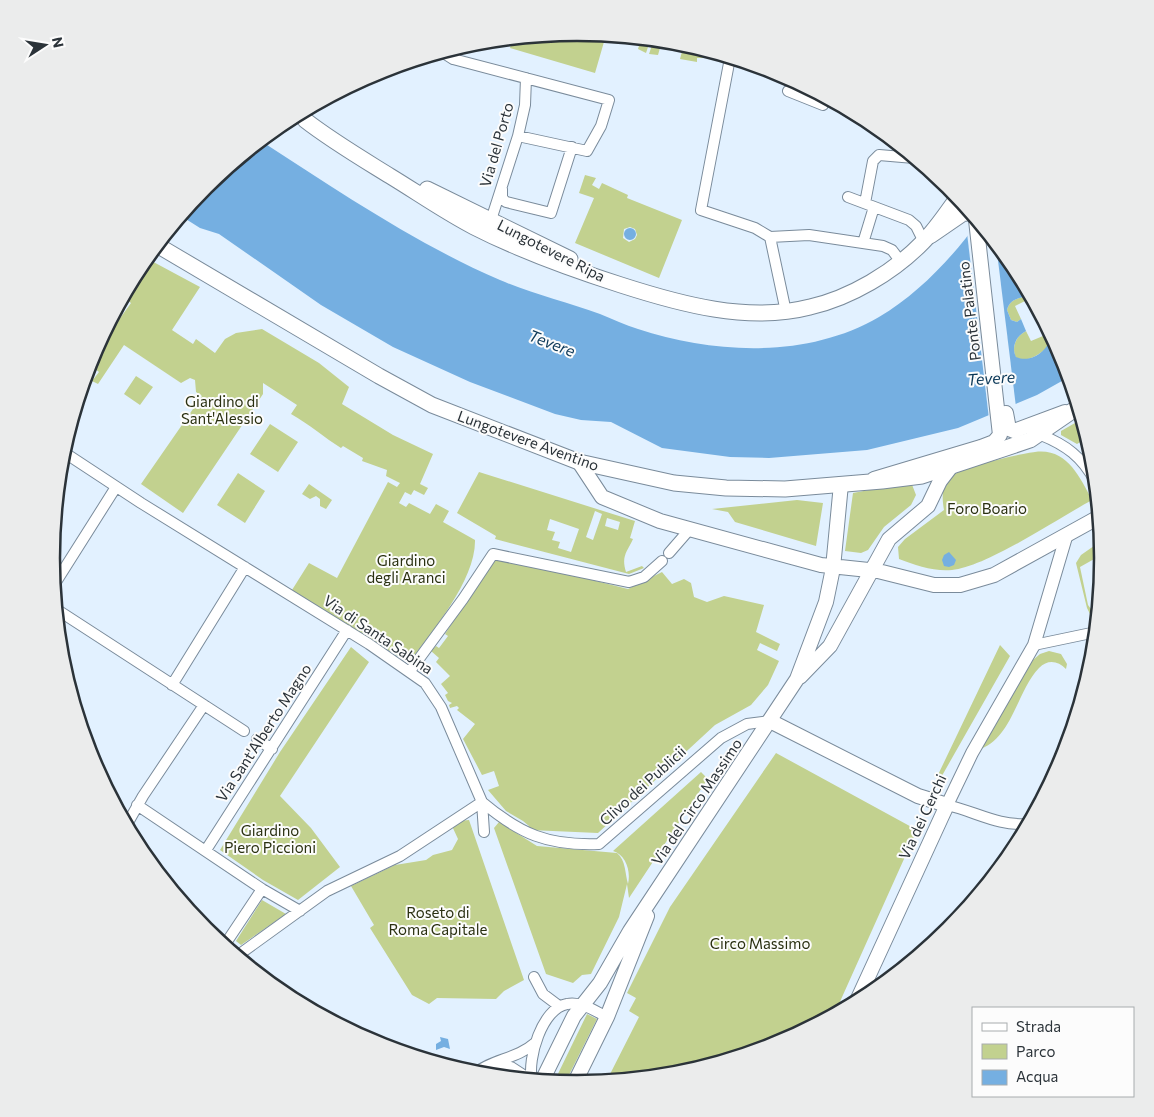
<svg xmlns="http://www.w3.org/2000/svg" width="1154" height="1117" font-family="Commissioner,sans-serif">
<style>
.green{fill:#c2d18f;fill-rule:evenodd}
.water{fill:#75afe1}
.pier{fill:#e2f1ff}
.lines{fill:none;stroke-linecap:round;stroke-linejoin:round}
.minor-casing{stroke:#7a8b9b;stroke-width:12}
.tertiary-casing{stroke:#7a8b9b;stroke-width:14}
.secondary-casing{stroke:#7a8b9b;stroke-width:16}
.primary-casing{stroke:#7a8b9b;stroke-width:17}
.minor{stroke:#fff;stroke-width:10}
.tertiary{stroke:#fff;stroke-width:12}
.secondary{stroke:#fff;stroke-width:14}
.primary{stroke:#fff;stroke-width:15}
.labels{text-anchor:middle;stroke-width:4;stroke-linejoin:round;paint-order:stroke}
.street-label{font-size:15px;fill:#2b3339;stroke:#fcfcfc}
.park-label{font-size:15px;fill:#2a3011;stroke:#fcfcfc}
.water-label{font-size:16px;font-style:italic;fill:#0c3959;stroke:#fcfcfc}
.rim{fill:none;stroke:#2b3339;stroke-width:2.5}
</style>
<rect width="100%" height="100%" fill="#e2f1ff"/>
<path class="green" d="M577 33 606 35 595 73 510 48 513 39Z
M641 39 649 44 646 53 638 49Z
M660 41H662L658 55 649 54 652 45 657 46Z
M684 44 705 50 703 58H697V62L680 59Z
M585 175 596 178 592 185 599 189 602 183 628 195 627 198 682 220 659 278 575 243 594 198 579 193ZM630 227 635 229 637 235 635 239 629 242 623 238 624 229Z
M146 258 200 287 172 330 193 344 196 339 215 353 225 339 236 333 262 329 319 363 349 387 342 404 393 435 433 454 420 484 428 488 424 495 414 490 411 495 405 492 399 503 406 507 409 503 430 514 436 504 449 511 443 522 475 540C476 580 432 631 409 663L292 590 309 563 337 578 388 482 397 487 400 483 386 476 387 470 362 461 363 458 343 446 341 448C325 438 309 424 291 414L297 405 263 383V394L183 513 141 484 202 396 196 392 195 380 190 378 181 383 124 345 98 384 92 381 99 372 89 364 108 325 113 328 131 303 123 297Z
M1030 296 1036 306 1033 314 1027 300 1015 306 1021 319 1017 322 1011 320 1007 310C1010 298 1020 298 1030 296Z
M1043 326 1047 327 1051 335 1047 348C1038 355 1028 363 1016 358 1011 347 1016 336 1026 331L1031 341 1043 336 1040 328Z
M136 376 153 387 140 405 124 394Z
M1082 419 1087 438 1077 444 1061 435V431Z
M270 424 298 442 278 472 250 454Z
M1035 452C1067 448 1079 476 1092 500 1059 518 986 567 952 570 935 572 915 565 899 559L898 547 905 539 944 510C942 498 941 486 951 477 961 467 1019 454 1035 452Z
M479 472 635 521 630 538 633 539C627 552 621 556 626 572L642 566 644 568 629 574 495 539 496 536 457 513ZM595 511 602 514 593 540 586 537ZM607 518 620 522 618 530 605 526ZM550 519 579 529 571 552 558 548 560 542 552 540 555 532 547 530Z
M238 473 265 491 245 523 217 505Z
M911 482 916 495 911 505 884 527 868 550 861 553 845 551 853 493Z
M309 484 332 500 326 509 320 506V499L316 496 310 499 302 494Z
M797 500 823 503 816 546 735 522 728 512 712 509Z
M1101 541 1103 554 1080 567 1088 605 1097 617 1090 614 1087 608 1076 563 1081 555Z
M496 556 628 589 662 572 672 584 684 579 691 583 694 597 707 602 724 596 764 605 756 632 780 644 777 651 760 643 757 650 779 661 768 685 751 705 715 725 598 833 530 830 529 826 523 821 506 811 488 790 499 786 494 771 482 775 463 739 475 724 457 710 459 708 457 706 450 708 449 705 452 703 448 701 445 695 448 693 441 684 450 676 436 662 439 658 431 651 436 646 439 648 448 636 445 634Z
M1000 645 1010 656 939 781 936 779Z
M351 647 369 662 280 796 311 828 340 867 298 900 263 880 220 850 280 752Z
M1049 651 1061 654 1067 664 1066 669C1058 661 1048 659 1039 668 1017 691 1013 736 981 749L1033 660 1040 654Z
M776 753 917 830 834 1015 778 1045 679 1074 606 1082 639 1017 629 1011 636 998 627 993 670 907Z
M701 772 707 778 705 783 629 898 627 884 619 917 591 974 582 975 573 983 546 974 494 828 499 822 537 846 617 853C626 860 625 874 628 884 631 871 626 855 613 851Z
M469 820 524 980 504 991 496 999 437 998 429 1004 412 995 370 928 374 925 351 886 395 865 426 860 433 855 452 850 458 839 452 826 459 821Z
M262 900 286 914 241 945 236 941Z
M587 1014 597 1019 565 1083 554 1082Z"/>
<path class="water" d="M261 141C335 189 418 245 500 280 532 294 567 302 600 314 613 319 625 325 638 329 714 354 807 359 879 317 918 294 952 258 978 222L1015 267 1030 296C1020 298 1010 298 1007 310L1011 320 1017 322 1021 319 1026 331C1016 336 1011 347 1016 357 1032 364 1049 350 1051 335L1063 357 1069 377 1037 395 958 428 867 450 769 458 730 457 662 448 611 422 581 420 555 414 470 382 393 347 321 305 219 234 200 228 181 216 205 186Z
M624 234a6 6 0 1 1 12 0a6 6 0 1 1-12 0Z
M1036 306 1047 327 1040 328 1033 314Z
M949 552 956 560 954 565 949 567 944 566 942 560 944 555Z
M440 1037 448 1039 450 1049 444 1047 436 1050V1044L441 1041Z"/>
<path class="pier" d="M976 220 996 244 1016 407 989 419 967 233Z"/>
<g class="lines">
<defs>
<path id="minor" d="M442 52 453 59 609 100 601 126 587 151 518 136
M730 58 701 210 755 228 770 237 809 235 883 246 892 250 901 262
M453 59 457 48
M788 91 823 105 824 97
M502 189V198L506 202 551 213 572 147
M848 197 909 220 916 226 924 242
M865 203 873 161 879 155 914 158
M491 220 518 136 525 105 526 78
M770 237 786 312
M863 243 874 207
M1041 435C1066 445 1082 457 1095 481
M62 451 141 503 369 644 425 683 441 707 482 802 484 832
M669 553 689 530
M54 585 116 487
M56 609 244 731
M1034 645 1096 632
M410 671 463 599 493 554 629 582 644 577 662 561
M172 685 245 567
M257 739 272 749
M482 802C520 834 548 846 599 844L721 738 747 724 770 721
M137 805 262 889 300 911
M947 805C977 812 997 826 1029 824
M126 826 143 796 204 705
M206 850 347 630
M224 946 262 889
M237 956 327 891 400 856 482 802
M534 977 543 994 559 1006
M494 1063 511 1067 531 1080
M474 1074C492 1059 517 1059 535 1043
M532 1080C527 1059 542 1008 567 1004 581 1001 595 1011 607 1017"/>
<path id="tertiary" d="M947 805 972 753 1034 645 1066 537"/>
<path id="secondary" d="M931 236 963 214 971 213
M1006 413 1009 429 1014 431 1065 412
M579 462 602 497 660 521 821 565 878 571 934 585H960L994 575 1099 517
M874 479 981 447 994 442 1000 435 976 220
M800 677 830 646 889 539 928 506 940 481 950 468
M770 721 918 796 947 805 856 1003
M542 1081 574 1016 600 983 630 931 797 679 826 602 833 568 841 484
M574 1084 607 1017 647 916"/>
<path id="primary" d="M305 120C332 141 361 158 390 176 418 193 445 212 474 227 521 251 571 269 621 285 680 304 748 323 810 307 850 298 894 272 923 242 936 229 947 212 958 197
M427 189 570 259
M157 245 379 376 432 405 579 462 674 483 726 488 785 489 882 481 922 476 1030 440 1078 407"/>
</defs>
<use href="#minor" class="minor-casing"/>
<use href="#tertiary" class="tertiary-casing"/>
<use href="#secondary" class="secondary-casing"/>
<use href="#primary" class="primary-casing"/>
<use href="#minor" class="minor"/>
<use href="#tertiary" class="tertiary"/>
<use href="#secondary" class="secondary"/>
<use href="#primary" class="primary"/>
</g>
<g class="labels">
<g class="street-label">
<text transform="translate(497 145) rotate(-74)" y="5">Via del Porto</text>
<text transform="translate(551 251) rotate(27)" y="5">Lungotevere Ripa</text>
<text transform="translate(970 311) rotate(-97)" y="5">Ponte Palatino</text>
<text transform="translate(528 441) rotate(20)" y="5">Lungotevere Aventino</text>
<text transform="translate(378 635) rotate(34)" y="5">Via di Santa Sabina</text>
<text transform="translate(264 733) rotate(-57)" y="5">Via Sant'Alberto Magno</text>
<text transform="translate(643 786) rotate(-42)" y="5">Clivo dei Publicii</text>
<text transform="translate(697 802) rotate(-56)" y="5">Via del Circo Massimo</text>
<text transform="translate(923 817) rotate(-65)" y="5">Via dei Cerchi</text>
</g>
<g class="park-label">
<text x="222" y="407">Giardino di<tspan x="222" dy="17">Sant'Alessio</tspan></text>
<text x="987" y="514">Foro Boario</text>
<text x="406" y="566">Giardino<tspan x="406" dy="17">degli Aranci</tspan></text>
<text x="270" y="836">Giardino<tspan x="270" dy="17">Piero Piccioni</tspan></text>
<text x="438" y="918">Roseto di<tspan x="438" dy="17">Roma Capitale</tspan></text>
<text x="760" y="949">Circo Massimo</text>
</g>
<g class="water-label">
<text transform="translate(552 343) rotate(21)" y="6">Tevere</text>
<text transform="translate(991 378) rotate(-4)" y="6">Tevere</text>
</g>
</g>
<path d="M0 0H1154V1117H0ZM60 558a517 517 0 1 1 1034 0a517 517 0 1 1-1034 0Z" fill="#ebecec" fill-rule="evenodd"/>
<path class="rim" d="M60 558a517 517 0 1 1 1034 0a517 517 0 1 1-1034 0Z"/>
<rect x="972" y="1007" width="162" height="90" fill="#fcfcfc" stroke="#a8acae"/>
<rect x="982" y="1023" width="25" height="8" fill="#ffffff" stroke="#a8acae"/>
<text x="1016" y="1032" font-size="15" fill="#2b3339">Strada</text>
<rect x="982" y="1044" width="25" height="15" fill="#c2d18f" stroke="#a8acae"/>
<text x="1016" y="1057" font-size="15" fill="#2b3339">Parco</text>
<rect x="982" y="1070" width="25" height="15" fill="#75afe1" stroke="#a8acae"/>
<text x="1016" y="1082" font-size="15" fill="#2b3339">Acqua</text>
<g transform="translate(45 45) rotate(78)" stroke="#fcfcfc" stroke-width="4" paint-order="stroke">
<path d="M0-4L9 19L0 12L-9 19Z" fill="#2b3339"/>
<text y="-8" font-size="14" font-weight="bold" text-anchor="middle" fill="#2b3339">N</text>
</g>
</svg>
